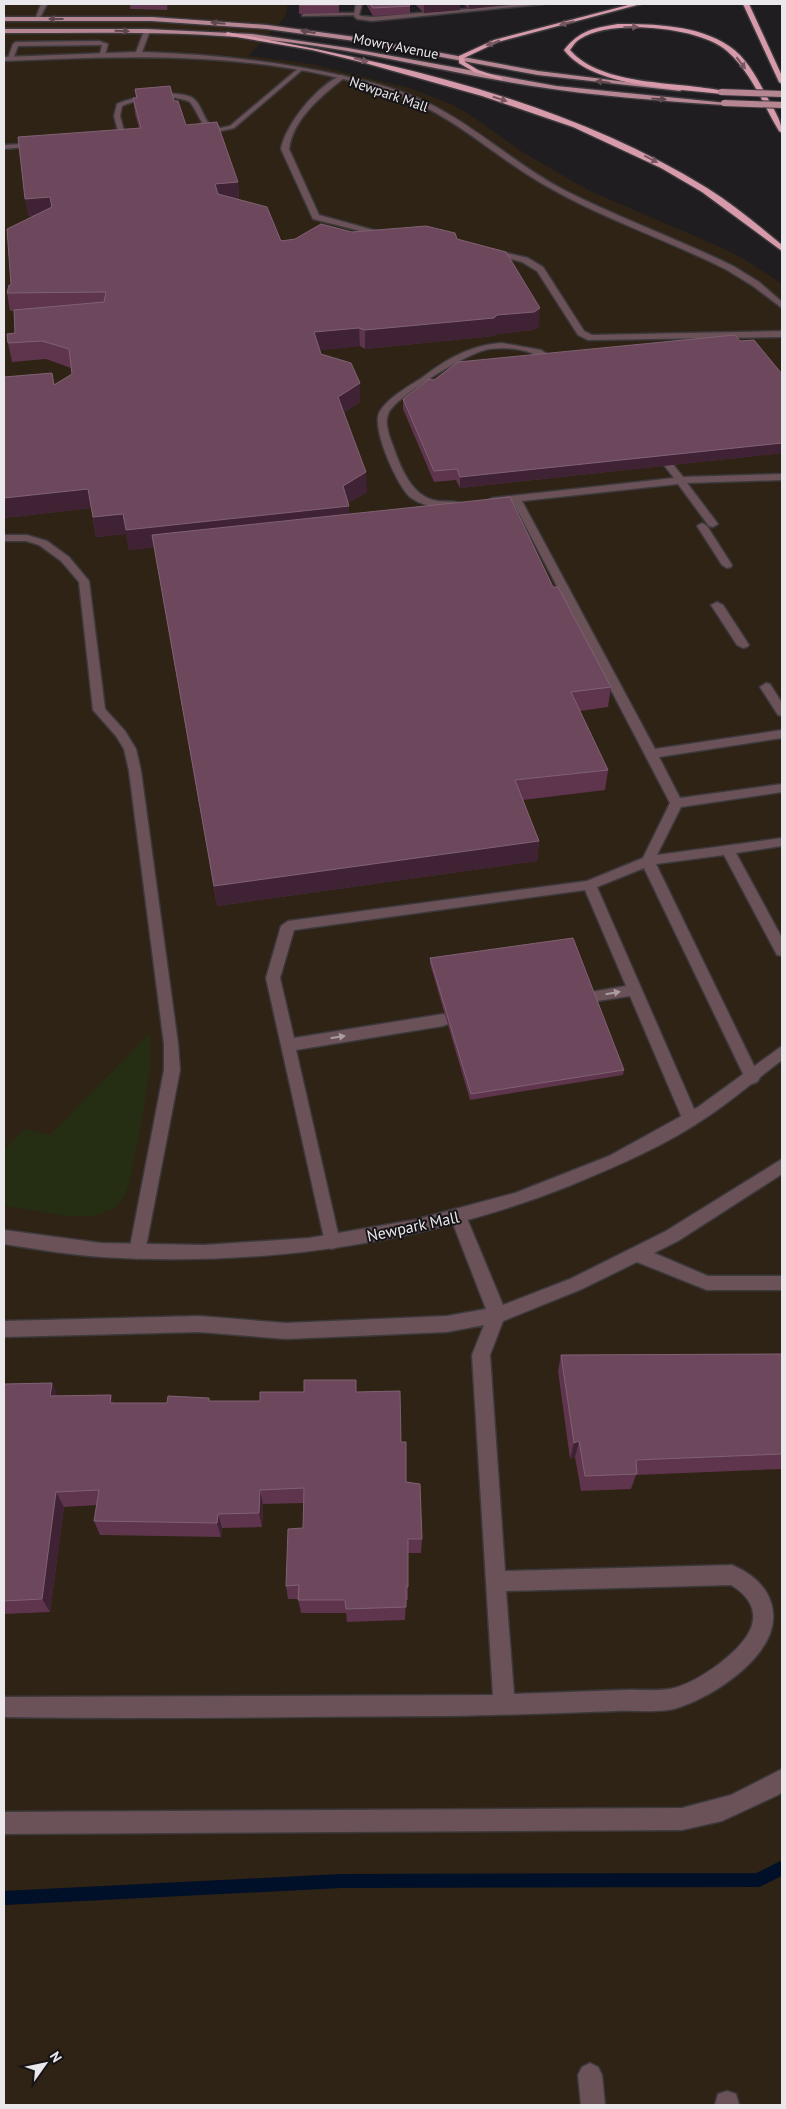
<svg xmlns="http://www.w3.org/2000/svg" width="786" height="2109" font-family="'PT Sans',sans-serif">
<style>
.commercial{fill:#2e2315}
.green{fill:#252d12}
.lines{fill:none;stroke-linecap:round;stroke-linejoin:round}
.stream{stroke:#001028;stroke-width:14}
.lane-casing{stroke:#3c393d;stroke-width:3}
.street-casing{stroke:#3c393d;stroke-width:3}
.primary-casing{stroke:#3c393d;stroke-width:3}
.highway-casing{stroke:#3c393d;stroke-width:3}
.lane{fill:#6a5258;fill-rule:evenodd}
.street{fill:#6a5258;fill-rule:evenodd}
.primary{fill:#b78693;fill-rule:evenodd}
.highway{fill:#d69aaa;fill-rule:evenodd}
.primary-bridge-casing{stroke:#3c393d;stroke-width:8;stroke-linecap:butt}
.primary-bridge{stroke:#b78693;stroke-width:6}
.wall{fill:#5e354c}
.shaded-wall{fill:#3f2334}
.building{fill:#6d485d;stroke:#806173}
.oneway{fill:#5f474f}
.oneway2{fill:#765760}
.oneway3{fill:#aa9da2}
.labels{text-anchor:middle;stroke-width:4;stroke-linejoin:round;paint-order:stroke}
.far-street-label{font-size:14px;fill:#eae8eb;stroke:#171417}
.street-label{font-size:16px;fill:#eae8eb;stroke:#171417}
</style>
<rect width="100%" height="100%" fill="#201d21"/>
<path class="commercial" d="M4 4H288L285 17 248 56 311 64 409 88 451 104 469 114 524 153 590 191 718 246 744 259 782 284V2105H4Z"/>
<path class="green" d="M150 1033 151 1063 142 1120 128 1187 123 1199 113 1209 95 1216H68L4 1206V1150L25 1129 50 1135Z"/>
<g class="lines">
<path class="stream" d="M4 1898 341 1881 758 1880 782 1868"/>
<defs>
<path id="lane" d="M41 4H47L39 20H35Z
M304 13H356L359 15 302 16Z
M99 41 108 44 105 55 100 54 102 45H99L18 46 13 59 8 58 13 44 16 42Z
M300 67 302 70 234 128C201 137 206 125 190 102 172 93 140 98 122 106L120 116 124 131 121 136 106 141 102 139 115 135 118 131 114 116 117 104C132 97 180 88 194 99 202 106 203 118 211 126L221 128 230 126Z
M342 75 344 78C321 96 293 119 289 149L319 215 388 234V238L313 219 281 149C286 123 318 85 342 75Z
M40 143 38 146 4 149V145Z
M486 248 528 258 543 267 584 331 592 335 782 331V337L588 340 578 335 537 271 522 262 486 252Z
M502 343 541 350 561 363 554 365C535 351 512 346 489 349 467 353 400 394 389 412 385 420 387 427 389 435 398 459 408 497 438 501 446 502 458 500 464 505 459 509 453 508 446 508 434 507 420 505 410 497 397 486 372 429 379 413 388 397 408 387 423 377 448 358 471 345 502 343Z
M669 462 672 463 683 477 782 474V480L687 483 718 524 713 527 709 526 678 484 522 501 655 749 782 730V738L659 757 680 798 782 784V792L681 807 657 855 782 838V846L736 853 782 938V956L777 955 724 855 656 864 760 1078 757 1082 752 1084 747 1082 644 868 597 887 698 1118 695 1122 690 1124 685 1122 682 1118 630 996 591 1002 586 1001 584 997 586 993 591 992 626 986 585 890 294 930 280 978 294 1038 443 1014 448 1016 450 1020 448 1024 443 1026 296 1050 340 1242 338 1247 332 1249 326 1247 266 978 281 926 288 921 587 881 643 858 670 803 513 502 492 504 487 501 492 498 674 478 664 465Z
M702 523 707 526 732 565 731 567 727 568 722 565 697 526Z
M4 535H27L47 541 69 557 89 581 105 709 125 731 136 749 141 771 178 1044 180 1070 145 1252 143 1257 137 1259 131 1257 129 1252 164 1070V1044L129 771 124 749 116 736 93 710 79 582 61 561 39 545 26 541H4Z
M717 602 723 605 749 645 747 647 743 648 737 645 711 605Z
M766 683 770 684 782 703V716L778 715 760 687Z
M782 1159V1174L678 1241 654 1253 708 1276H782V1290H707L637 1262 582 1289 503 1321 490 1355 505 1571 732 1565C753 1574 771 1589 773 1613 777 1657 710 1699 674 1709 655 1713 635 1710 616 1711 561 1713 507 1715 452 1716 303 1716 153 1720 4 1717V1697L493 1695 472 1355 484 1325 447 1332 286 1339 199 1332 4 1337V1321L199 1316 286 1323 447 1316 486 1309 450 1216 452 1211 458 1209 464 1211 466 1216 503 1305 570 1279 666 1231ZM731 1585C746 1594 757 1607 752 1625 745 1650 698 1682 674 1688 658 1692 641 1689 624 1690 587 1691 550 1693 514 1694L506 1591Z
M782 1769V1792L778 1795 722 1821 682 1830 4 1834V1812L682 1808 731 1795Z
M590 2063 598 2067 602 2075 605 2105H581L578 2075 582 2067Z
M727 2091 736 2094 739 2105H715L718 2094Z"/>
<path id="street" d="M356 4H362L359 15 361 16 372 17 524 4H544L372 21 357 19 354 16Z
M147 29 150 31 142 52C210 54 277 61 344 76 375 83 406 91 434 106 480 130 518 166 564 190 619 218 678 239 733 266L759 282 782 302V308L753 286 727 270C666 239 600 218 541 183 493 155 453 115 399 96 272 50 137 55 4 61V57L136 52 144 31Z
M782 1046V1060C758 1078 735 1098 710 1115 667 1145 617 1166 569 1186 422 1244 261 1267 102 1257 70 1255 36 1249 4 1244V1230L101 1243 204 1245 309 1238 414 1220 515 1193 609 1156 698 1107Z"/>
<path id="primary" d="M4 17H152L267 25 355 37 538 71 683 89 680 91 538 75 355 41 267 29 152 21H4Z
M4 29H146L252 34 348 48 556 86 727 103 724 105C660 101 596 96 532 86 450 73 369 52 287 42 193 30 98 33 4 33Z"/>
<path id="highway" d="M632 4H641L498 42 464 58 465 62 478 70 502 78V80L474 72 459 63V56L494 40Z
M743 4H749L782 76V84L779 82Z
M618 24C654 24 698 25 729 46 746 57 757 78 766 95 772 107 782 120 782 133L779 131C763 104 751 72 727 51 700 27 611 18 580 39 576 41 573 46 570 50 602 87 678 81 723 91L721 94C676 88 593 88 564 50 580 30 594 28 618 24Z
M227 32C391 62 563 99 707 188 734 205 758 225 782 245V251L702 192 661 168 573 127 482 96 365 63 312 50 225 35Z"/>
</defs>
<use href="#lane" class="lane-casing"/>
<use href="#street" class="street-casing"/>
<use href="#primary" class="primary-casing"/>
<use href="#highway" class="highway-casing"/>
<use href="#lane" class="lane"/>
<use href="#street" class="street"/>
<use href="#primary" class="primary"/>
<use href="#highway" class="highway"/>
<defs>
<path id="primary-bridge" d="M721 92 782 94
M724 103 782 105"/>
</defs>
<use href="#primary-bridge" class="primary-bridge-casing"/>
<use href="#primary-bridge" class="primary-bridge"/>
</g>
<path class="wall" d="M130 4H169L167 10 130 9Z
M299 4H339V13L299 14Z
M367 4H409L410 6V14L373 16 367 6Z
M415 4H460V10L424 13Z
M463 4H504V5L469 9Z
M135 89 174 101 186 125 238 182 239 199 281 241 352 232 457 239 539 326 533 330 496 334 493 336 365 349 360 346 320 350 321 354 360 402 344 412 367 492 348 503 349 514 553 587 611 687 608 707 580 711 608 770 605 790 523 800 539 841 537 861 217 906 154 547 129 550 126 534 96 537 91 508 4 518V377L55 384 72 374 71 368 46 359 12 362 8 343 15 333 14 311H10L7 293 11 285 33 216H28L139 128 135 114 133 98H136Z
M740 341 782 374V453L460 488 456 480 434 482 403 409V399L434 380Z
M430 958 624 1070 623 1075 470 1100 430 964Z
M782 1354V1469L636 1475 631 1489 581 1491 575 1457 570 1459 558 1371 561 1355Z
M52 1383 57 1396 111 1395 113 1403H167L209 1398 210 1401H260L357 1392 401 1442 406 1482 422 1539 421 1553H408V1600H406L405 1620 347 1622 346 1613H301L298 1599H288L286 1586 303 1528 304 1503 263 1504 262 1527 222 1528 221 1537 100 1535 94 1521 97 1505 64 1507 50 1612 4 1614V1384Z"/>
<path class="shaded-wall" d="M167 4H169L167 10Z
M437 4H460V10L424 13V5Z
M469 4H504V5L469 9Z
M238 182 239 199 217 201 215 184Z
M50 197 53 214 28 216 25 199Z
M540 308 539 326 533 330 496 334 493 336 365 349V330L497 315Z
M359 328 360 346 315 351 314 332Z
M360 383V402L339 416 338 397Z
M782 443V453L460 488V477Z
M366 472 367 492 343 506V486Z
M88 489 91 508 4 518V498Z
M349 506 350 526 129 550 126 534 96 537 93 517 123 514Z
M539 841 537 861 217 906 214 886Z
M52 1383 59 1399 50 1396Z
M111 1395 116 1411 110 1403Z
M579 1441 575 1457 570 1459 574 1443Z
M260 1490 263 1504 262 1527 259 1513Z
M56 1492 64 1507 50 1612 42 1599Z
M218 1514 222 1528 221 1537 217 1523Z"/>
<path class="building" d="M299 4H339V5H299Z
M370 4H409L410 6 373 8Z
M170 86 174 101H178L186 125 217 122 238 182 215 184 218 194 267 207 281 241 295 239 321 224 352 232 426 226 455 233 457 239 506 252 540 308 534 312 497 315 494 318 365 330 359 328 314 332 321 354 351 363 360 383 338 397 366 472 343 486 349 506 126 530 123 514 93 517 88 489 4 498V377L52 373 54 385 72 374 69 349 42 341 8 343 7 334 15 333 14 310 104 302 106 292 7 293 9 285H11L7 229 52 207 50 197 25 199 18 137 141 128 133 98H137L135 89Z
M735 335 740 341 754 340 782 374V443L460 477 457 469 434 471 403 399 429 379 434 380 458 362Z
M510 497 553 587H558L611 687 571 692 608 770 515 780 539 841 214 886 152 535Z
M573 938 624 1070 471 1094 430 958Z
M782 1354V1454L636 1460 637 1474 585 1476 579 1441 574 1443 561 1355Z
M304 1380H356V1392L400 1391 401 1442H406V1482L420 1484 422 1539H408V1587H406V1607L346 1609 345 1600H298L299 1585 286 1586 288 1529 303 1528 304 1488 260 1490 259 1513 218 1514 217 1523 94 1521 99 1490 56 1492 42 1599 4 1601V1384L52 1383 50 1396 111 1395 110 1403H167L168 1396 209 1398V1401H260V1392H304Z"/>
<defs><path id="oneway-solid" d="M-6-.8H1V-3.2L6.5 0L1 3.2V.8H-6Z" transform="scale(1.25)"/></defs>
<g class="oneway">
<use href="#oneway-solid" transform="translate(56 19) rotate(180)"/>
<use href="#oneway-solid" transform="translate(218 23) rotate(-175)"/>
<use href="#oneway-solid" transform="translate(122 31) rotate(1)"/>
<use href="#oneway-solid" transform="translate(308 32) rotate(-172)"/>
<use href="#oneway-solid" transform="translate(603 82) rotate(-173)"/>
<use href="#oneway-solid" transform="translate(659 99) rotate(4)"/>
</g>
<g class="oneway2">
<use href="#oneway-solid" transform="translate(567 23) rotate(167)"/>
<use href="#oneway-solid" transform="translate(631 27) rotate(-1)"/>
<use href="#oneway-solid" transform="translate(493 43) rotate(161)"/>
<use href="#oneway-solid" transform="translate(361 60) rotate(15)"/>
<use href="#oneway-solid" transform="translate(741 63) rotate(52)"/>
<use href="#oneway-solid" transform="translate(500 99) rotate(17)"/>
<use href="#oneway-solid" transform="translate(651 159) rotate(27)"/>
</g>
<g class="oneway3">
<use href="#oneway-solid" transform="translate(613 993) rotate(-10)"/>
<use href="#oneway-solid" transform="translate(338 1037) rotate(-9)"/>
</g>
<g class="labels">
<g class="far-street-label">
<text transform="translate(396 46) rotate(11)" y="5">Mowry Avenue</text>
<text transform="translate(389 94) rotate(19)" y="5">Newpark Mall</text>
</g>
<g class="street-label">
<text transform="translate(413 1226) rotate(-12)" y="6">Newpark Mall</text>
</g>
</g>
<rect width="786" height="2109" fill="none" stroke="#eae8eb" stroke-width="10"/>
<g transform="translate(45 2064) rotate(57)" stroke="#171417" stroke-width="4" paint-order="stroke">
<path d="M0-4L9 19L0 12L-9 19Z" fill="#eae8eb"/>
<text y="-8" font-size="14" font-weight="bold" text-anchor="middle" fill="#eae8eb">N</text>
</g>
</svg>
